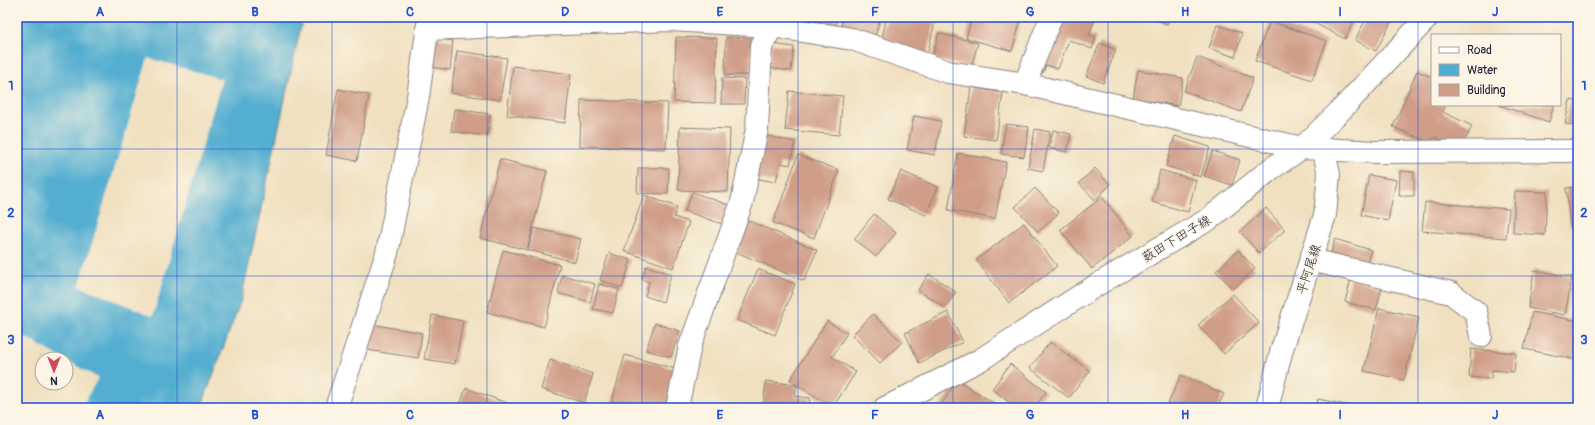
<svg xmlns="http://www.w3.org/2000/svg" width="1595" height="425" font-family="Pangolin,'Klee One',sans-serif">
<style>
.water{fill:#52aed0;stroke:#3a6886;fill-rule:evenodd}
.pier{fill:#f0e0bf}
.building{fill:#d09e88}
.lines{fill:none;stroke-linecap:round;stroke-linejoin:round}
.street-casing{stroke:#89817d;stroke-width:24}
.secondary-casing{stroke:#89817d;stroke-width:24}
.street{stroke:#fff;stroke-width:22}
.secondary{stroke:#fff;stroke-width:22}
.grid{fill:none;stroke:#1d4ed8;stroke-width:1;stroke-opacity:0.55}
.labels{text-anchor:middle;stroke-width:3;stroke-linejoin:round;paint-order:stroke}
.street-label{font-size:13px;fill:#22223b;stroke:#fcf5e5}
.neatline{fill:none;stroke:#1d4ed8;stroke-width:1.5}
.grid-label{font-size:13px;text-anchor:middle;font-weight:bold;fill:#1d4ed8}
</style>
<rect width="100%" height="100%" fill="#fcf5e5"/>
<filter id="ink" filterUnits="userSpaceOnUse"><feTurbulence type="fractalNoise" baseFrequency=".025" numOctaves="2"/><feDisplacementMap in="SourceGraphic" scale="8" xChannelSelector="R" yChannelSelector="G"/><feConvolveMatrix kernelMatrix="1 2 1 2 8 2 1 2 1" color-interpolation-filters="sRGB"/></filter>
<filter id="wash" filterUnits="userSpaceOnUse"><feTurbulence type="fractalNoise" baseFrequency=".012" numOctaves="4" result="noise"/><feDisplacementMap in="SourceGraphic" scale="16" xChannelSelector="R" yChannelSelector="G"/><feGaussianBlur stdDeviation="0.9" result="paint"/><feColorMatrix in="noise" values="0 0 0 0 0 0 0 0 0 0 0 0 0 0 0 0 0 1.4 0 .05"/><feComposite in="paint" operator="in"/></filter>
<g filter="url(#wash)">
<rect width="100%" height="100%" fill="#f0e0bf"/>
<path class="water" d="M17 17H303L241 300 201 408H17ZM42 359H66V383H42Z"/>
<path class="pier" d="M148 58 222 79 153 316 79 286Z
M24 337 64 359H42V383H66V360L98 378 81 408H17V350Z"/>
<g id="blocks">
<path class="building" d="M795 17H838L835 32 794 22Z
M843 17H880L875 38 840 31Z
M887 17H936L927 56 880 45Z
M972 17H1015L1021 19 1012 51 966 38Z
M1055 17H1096L1089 35 1096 37 1092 49 1069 40 1058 69 1046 65 1043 73 1036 71Z
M1148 17H1170L1167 24Z
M1303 17H1356L1345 39Z
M1367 17H1391L1393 18 1376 51 1355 40Z
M1270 21 1327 41 1312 80 1255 61Z
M1217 25 1242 33 1235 57 1209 48Z
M939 33 978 43 971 68 932 58Z
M676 37 717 38 715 103 674 102Z
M726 37 751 38 750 75H725Z
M434 38 453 41 450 70 430 67Z
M1100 43 1116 50 1103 83 1086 76Z
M772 44 794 47 791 71 769 68Z
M457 51 507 58 500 100 451 93Z
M1197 57 1253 78 1241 112 1184 91Z
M513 66 571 74 565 123 507 115Z
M1138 70 1183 78 1178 106 1133 98Z
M1417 71 1432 77V105H1444L1443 112 1472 126 1461 149 1435 137 1429 142 1393 127Z
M722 78 745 79 744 104H721Z
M971 87 1003 93 996 140 964 136Z
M338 89 369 95 357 161 326 155Z
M789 91 843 96 839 135 785 130Z
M581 100 668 103 666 149 580 146Z
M1570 100 1578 101V126L1565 124Z
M1499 105H1554L1549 122Z
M454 109 490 114 487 136 451 131Z
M914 116 941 121 935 155 907 150Z
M1006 124 1029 127 1024 157 1001 154Z
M680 127 730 129 728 192 678 190Z
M1035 129 1050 132 1043 171 1028 168Z
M1053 130 1071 134 1067 152 1049 148Z
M763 135 795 142 790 165 780 163 776 182 753 178Z
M1175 136 1210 147 1201 177 1166 166Z
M1213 151 1240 160 1232 185 1204 176Z
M958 153 1006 162 995 219 948 210Z
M798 155 839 170 814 238 773 223Z
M500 159 547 171 527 250 480 238Z
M638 168H669L668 194 637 193Z
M1095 168 1110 185 1095 200 1079 183Z
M1160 170 1196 180 1188 212 1152 202Z
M901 171 938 187 926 215 888 199Z
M1400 171 1414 172V196H1399Z
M1369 175 1396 180 1388 221 1361 215Z
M1578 187V226H1570L1566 188Z
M1035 188 1059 213 1038 232 1015 207Z
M1515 191 1547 192 1545 235 1513 233Z
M692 192 729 205 722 224 685 211Z
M644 195 677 207 674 217 689 222 673 268 624 251Z
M1102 197 1133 236 1092 269 1060 230Z
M1425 202 1509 209 1506 238 1422 231Z
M1266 208 1285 230 1259 253 1240 232Z
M874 214 896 233 876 257 854 239Z
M747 220 817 250 804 281 734 251Z
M1024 223 1057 266 1009 303 976 260Z
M534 228 581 239 575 262 528 250Z
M1335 239 1371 250 1367 262 1331 253Z
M503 250 560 265 544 327 487 312Z
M1238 250 1255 269 1233 289 1216 271Z
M609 253 631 260 622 288 600 280Z
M646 266 671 274 663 302 645 296 649 282 642 279Z
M758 269 795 284 775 335 737 320Z
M1534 270 1572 277 1565 315 1528 308Z
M929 274 956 292 945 308 918 290Z
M562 275 595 284 590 302 558 293Z
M1351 279 1382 287 1376 310 1345 302Z
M599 284 619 289 613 313 593 309Z
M1233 294 1259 323 1224 354 1198 325Z
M1379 308 1419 317 1404 380 1364 371Z
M948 312 963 342 919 363 905 333Z
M1532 312 1578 321V339L1574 359 1524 349Z
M873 314 902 342 880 363 852 335Z
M432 315 463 321 455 364 424 359Z
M827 321 847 333 832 357 856 372 833 407 797 385 795 396 810 398 809 408H763L766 381 797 385 790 380Z
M655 323 680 331 671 357 646 350Z
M371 324 422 333 418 358 367 350Z
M1050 342 1090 371 1069 398 1030 368Z
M1471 349 1516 353 1514 372 1492 370 1491 379 1469 377Z
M625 355 679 370 668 408H610Z
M550 360 593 374 584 403 541 389Z
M1010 364 1046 392 1034 408H1017L992 389Z
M1181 375 1224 394 1217 408H1166Z
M957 380 1002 408H939Z
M466 388 515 406V408H459Z
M1318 399 1355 407V408H1316Z"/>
</g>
</g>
<g filter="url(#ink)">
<use href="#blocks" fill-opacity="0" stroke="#89817d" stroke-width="1"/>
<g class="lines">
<defs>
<path id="street" d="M427 29 671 20 771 26 852 39 948 72 1025 84 1302 148
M1025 84 1051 17
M1323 149 1375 152 1578 151
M1311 260 1451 293 1476 312 1481 336
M336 408 387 253 418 97 429 17
M677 408 690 346 742 202 757 129 761 47 777 17"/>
<path id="secondary" d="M885 408 980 360 1100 283 1209 219 1272 168 1302 148 1342 109 1428 17
M1267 408 1282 349 1325 215 1329 174 1323 149 1302 148"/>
</defs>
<use href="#street" class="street-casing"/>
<use href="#secondary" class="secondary-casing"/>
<use href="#street" class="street"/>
<use href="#secondary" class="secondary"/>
</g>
</g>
<path class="grid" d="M177 17V408M332 17V408M487 17V408M642 17V408M798 17V408M953 17V408M1108 17V408M1263 17V408M1418 17V408M17 149H1578M17 276H1578"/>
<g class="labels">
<g class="street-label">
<text transform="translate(1176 238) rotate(-31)" y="5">薮田下田子線</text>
<text transform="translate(1308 269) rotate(-72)" y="5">平阿尾線</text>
</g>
</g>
<rect width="1595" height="425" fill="none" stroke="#fcf5e5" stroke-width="44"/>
<rect x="1431" y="34" width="130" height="72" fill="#fcf5e5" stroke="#a5a1a1"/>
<rect x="1439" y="47" width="20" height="6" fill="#ffffff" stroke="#a5a1a1"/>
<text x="1467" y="54" font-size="12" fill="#22223b">Road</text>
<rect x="1439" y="64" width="20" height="12" fill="#52aed0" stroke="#a5a1a1"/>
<text x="1467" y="74" font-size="12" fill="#22223b">Water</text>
<rect x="1439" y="84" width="20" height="12" fill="#d09e88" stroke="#a5a1a1"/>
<text x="1467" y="94" font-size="12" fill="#22223b">Building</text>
<g transform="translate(54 371) rotate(180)"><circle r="19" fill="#fcf5e5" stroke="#a5a1a1"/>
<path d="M0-3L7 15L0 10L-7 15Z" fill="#d1495b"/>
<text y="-6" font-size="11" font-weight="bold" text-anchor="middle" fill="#22223b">N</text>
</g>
<rect x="22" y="22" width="1551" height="381" class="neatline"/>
<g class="grid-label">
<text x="100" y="16">A</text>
<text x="255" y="16">B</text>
<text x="410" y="16">C</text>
<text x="565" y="16">D</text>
<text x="720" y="16">E</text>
<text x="875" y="16">F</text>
<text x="1030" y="16">G</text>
<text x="1185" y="16">H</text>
<text x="1340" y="16">I</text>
<text x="1495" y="16">J</text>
<text x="11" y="90">1</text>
<text x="1584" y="90">1</text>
<text x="11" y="217">2</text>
<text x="1584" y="217">2</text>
<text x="11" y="344">3</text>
<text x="1584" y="344">3</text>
<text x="100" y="419">A</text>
<text x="255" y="419">B</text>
<text x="410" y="419">C</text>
<text x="565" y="419">D</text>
<text x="720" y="419">E</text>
<text x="875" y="419">F</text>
<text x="1030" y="419">G</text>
<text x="1185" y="419">H</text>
<text x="1340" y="419">I</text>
<text x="1495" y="419">J</text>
</g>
</svg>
